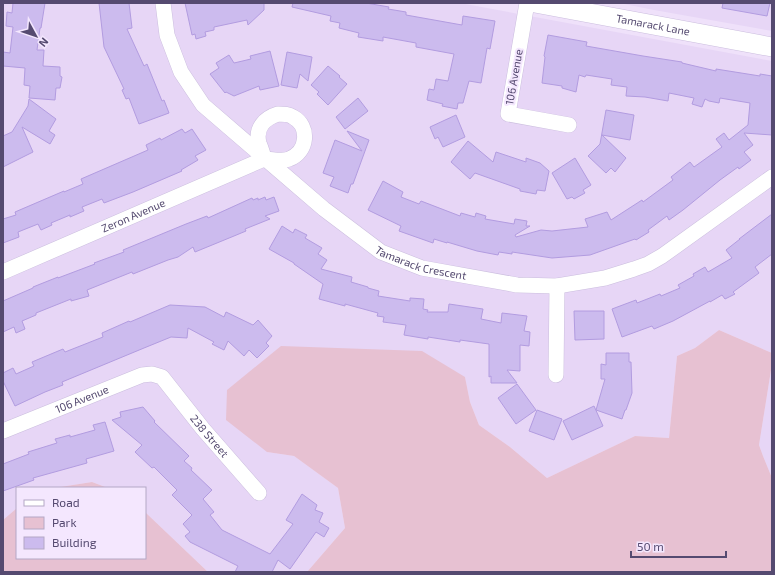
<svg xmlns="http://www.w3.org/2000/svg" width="775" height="575" font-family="'Exo 2',sans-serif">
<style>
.residential{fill:#e7d6f6}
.green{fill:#e7c1d2}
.building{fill:#cbe;stroke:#b29ce0}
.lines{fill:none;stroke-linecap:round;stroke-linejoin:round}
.minor-casing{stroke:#cbbede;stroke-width:16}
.tertiary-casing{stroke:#cbbede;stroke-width:20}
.minor{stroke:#fff;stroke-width:15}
.tertiary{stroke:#fff;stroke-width:19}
.labels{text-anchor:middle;stroke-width:4;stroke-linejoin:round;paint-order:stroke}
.street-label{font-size:11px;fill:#554a70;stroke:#f4e7fe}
</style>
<rect width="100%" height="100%" fill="#efe1fa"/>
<path class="residential" d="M3 3H460L772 61V353L719 330 695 348 677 356 669 438 635 436 547 478 510 447 479 425 470 402 465 377 267 452 294 456 338 488 345 528 307 572H208L145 512V488H108L92 482 54 488H17V508L3 520Z
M619 3H772V31L654 10Z
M772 364V478L763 456 759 445Z"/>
<path class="green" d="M719 330 772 353V364L759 445 763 456 772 478V572H307L345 528 338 488 294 456 267 452 226 420 227 390 281 346 422 351 465 377 470 402 479 425 510 447 547 478 635 436 669 438 677 356 695 348Z
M92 482 108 488H54Z
M17 508V558H145V512L208 572H3V520Z"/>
<path class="building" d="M13 3H45L41 28H40L37 50H44L43 66 60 67V76L62 77 60 88H56L55 100 29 98 30 86 24 85 25 68 3 66V52L10 53 13 27 6 26 7 12 12 13Z
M99 3H129L132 28 127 29 144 66 147 64 162 101 164 100 169 113 139 124 129 98 126 99 122 90 124 89 104 47Z
M185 3H264V10L248 25 247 20 214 27V30L205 32 206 36 196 39 195 34 192 35Z
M293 3H366L389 7 388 9 406 12V15L462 25 463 16 495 21 490 49 487 48 481 83 469 81 463 103H458L457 109 442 106 443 104 427 100 429 89 434 90 436 79 448 81 454 54 416 47V43L383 37V41L358 37 359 33 339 28 340 23 330 21 331 16 292 7Z
M723 3H770L767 16 722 8Z
M548 35 587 42 586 46 626 53 643 56 682 62V63L716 71V69L760 76V74L772 76V135L744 133 753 145 744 152 751 160 739 169 738 167 720 180 683 210 669 220 667 216 648 230 649 232 636 240 635 239 590 255 552 258 512 252V254L499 252 498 255 477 251 447 242V243L434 239 433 243 399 231 401 226 368 210 383 181 403 192 401 197 419 204 421 201 460 216 461 213 475 217 476 213 486 216 485 219 514 224 515 219 527 221 526 226H530L515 235 516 237 541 230 552 231 588 227 585 219 607 212 611 220 642 200 643 202 673 180 671 177 690 162 694 167 722 147 716 139 724 133 729 140 748 125 750 103 720 98 719 103 709 101 705 99 702 107 692 104 694 98 669 93 668 101 645 97 626 96 627 87 611 85 612 79 586 75 585 77 579 75 576 92 562 88V86L542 83 545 57 544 56Z
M270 51 279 86 260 90 259 86 234 96 226 92 225 93 210 74 219 68 216 63 229 55 234 63 251 59 250 56Z
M287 52 312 57 308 81 300 74 297 88 281 85Z
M328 66 340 76 339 77 347 84 328 105 317 94 319 92 311 85Z
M358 98 368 111 345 129 336 117Z
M29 99 56 119 49 131 55 135 50 144 22 127 33 152 3 167V136L12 132 28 106Z
M606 110 634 115 630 140 602 135 626 158 615 172 611 168 606 173 588 156 600 144Z
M456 115 465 137 443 147 438 137 435 139 430 127Z
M182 129 185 133 192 129 206 150 195 156 198 160 181 170 182 171 133 192 104 203 102 199 82 207 84 211 70 217V215L51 223 52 225 41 230 38 224 18 232 19 237 3 243V219L16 215 15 212 64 191V192L83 184 81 179 148 150 146 145 160 138 161 140Z
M347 131 369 140 353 184H351L348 193 330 186 334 177 323 173 335 140 362 151Z
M468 141 493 162 496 152 526 162V158L540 163 549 171 545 191 537 190 536 194 520 191V189L475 173 470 179 451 162Z
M575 158 591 185 583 190 585 193 574 199 572 197 567 199 552 173Z
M265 197 266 200 274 197 279 211 265 216 270 219 245 229 246 231 234 236 195 252 193 247 178 257 168 260 133 274 132 272 87 290 89 296 71 301V299L36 313V315L22 321 25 329 16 333 14 327 3 332V301L33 288V287L58 277V278L95 264 94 263 124 252 123 250 186 224 207 216 208 218 252 198 253 200 258 198V200Z
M772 214V254L755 267 759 273 733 292 735 294 725 299 722 295 710 302V301L673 321 654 329 652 326 622 337 612 309 636 300 637 303 660 294 661 296 680 288 678 285 694 276 693 274 705 267 708 272 732 258 726 250 740 239H739Z
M282 226 293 233 295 229 307 235 305 238 322 248 318 254 327 260 321 269 352 277 351 282 368 287V288L379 291 378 296 410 301V298L424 299 423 309 428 310 427 312H448L449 304 483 309 481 319 501 323 502 313 527 316 524 331 530 332 529 346 520 345V371L507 370 517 383H491V376L489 377V344L460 340V342L428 337V339L404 335 406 325 383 322 384 317 377 316 378 313 345 304V306L319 299 323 284 294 264V263L269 249Z
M170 305 205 307 224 317 226 312 253 325 258 320 272 336 266 343 269 346 257 358 249 350 244 356 228 341 224 350 212 344 214 342 188 328 187 338 171 337 144 348 62 382 63 385 45 392 15 406 3 381V373L13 368 16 374 34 366 32 362 63 349 65 352 103 337 102 333 129 321 130 322Z
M574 311H604V339L575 340Z
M606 353H629V362H631L632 393 626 410H625L622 419 596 410 605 379H601V364L606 365Z
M517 384 536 410 516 424 498 398Z
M594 406 603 426 572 440 563 421Z
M143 407 155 421 154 422 189 456 184 461 192 468 191 470 212 490 203 499 214 512 210 515 222 530 270 554 293 524 286 520 302 494 317 505 315 510 323 513 319 522 329 528 324 537 316 532 290 569 278 560 272 572H235L238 566 190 542 185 536 190 532 183 524 192 515 172 495 177 490 154 467 152 468 135 452 142 445 112 420 121 417 120 412Z
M537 410 562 419 554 440 529 431Z
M105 422 114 451 86 459 87 463 33 478 34 480 3 491V464L29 454 28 452 57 443 55 439 70 435V437L95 430 93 425Z"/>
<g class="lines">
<defs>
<g id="minor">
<path id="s1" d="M163 3 167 35 181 72 203 105 324 209 381 252 422 268 517 285 557 286 605 278 634 269 648 264 662 256 772 177"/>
<path d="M527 3 508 114 569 125"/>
<path d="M278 114C284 114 289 114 293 117 310 126 308 152 289 159 282 162 272 159 264 159 263 153 261 148 259 143 255 128 265 118 278 114Z"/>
<path id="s2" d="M3 272 264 159"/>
<path d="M556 375 557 286"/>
<path id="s3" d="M3 431 142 375 152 374 162 377 203 429 259 493"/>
</g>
<g id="tertiary">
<path id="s4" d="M535 3 772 47"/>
</g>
</defs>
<use href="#minor" class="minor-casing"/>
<use href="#tertiary" class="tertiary-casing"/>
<use href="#minor" class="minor"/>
<use href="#tertiary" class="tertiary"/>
</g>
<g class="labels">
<g class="street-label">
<text dy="4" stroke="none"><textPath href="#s4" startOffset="120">Tamarack Lane</textPath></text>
<text transform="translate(514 77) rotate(-80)" y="4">106 Avenue</text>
<text dy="4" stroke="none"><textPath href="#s2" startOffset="142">Zeron Avenue</textPath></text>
<text dy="4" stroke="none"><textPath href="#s1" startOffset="384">Tamarack Crescent</textPath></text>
<text dy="4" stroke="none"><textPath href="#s3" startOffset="85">106 Avenue</textPath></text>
<text dy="4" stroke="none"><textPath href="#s3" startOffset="246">238 Street</textPath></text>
</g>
</g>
<rect width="775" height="575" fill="none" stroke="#554a70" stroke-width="8"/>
<rect x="16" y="487" width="130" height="72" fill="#f4e7fe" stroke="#b4a8c5"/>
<rect x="24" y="500" width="20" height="6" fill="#ffffff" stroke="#b4a8c5"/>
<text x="52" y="507" font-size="12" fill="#554a70">Road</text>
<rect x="24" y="517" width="20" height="12" fill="#e7c1d2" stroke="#b4a8c5"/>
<text x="52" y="527" font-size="12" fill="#554a70">Park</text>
<rect x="24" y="537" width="20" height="12" fill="#ccbbee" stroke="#b4a8c5"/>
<text x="52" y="547" font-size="12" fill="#554a70">Building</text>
<g transform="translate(36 36) rotate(130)" stroke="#f4e7fe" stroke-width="3" paint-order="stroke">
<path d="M0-3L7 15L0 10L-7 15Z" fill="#554a70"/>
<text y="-6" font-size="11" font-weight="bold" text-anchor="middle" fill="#554a70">N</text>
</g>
<path d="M631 551v6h95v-6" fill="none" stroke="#554a70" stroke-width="2"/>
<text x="637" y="551" font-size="12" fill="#554a70" stroke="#f4e7fe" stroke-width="3" paint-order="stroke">50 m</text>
</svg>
